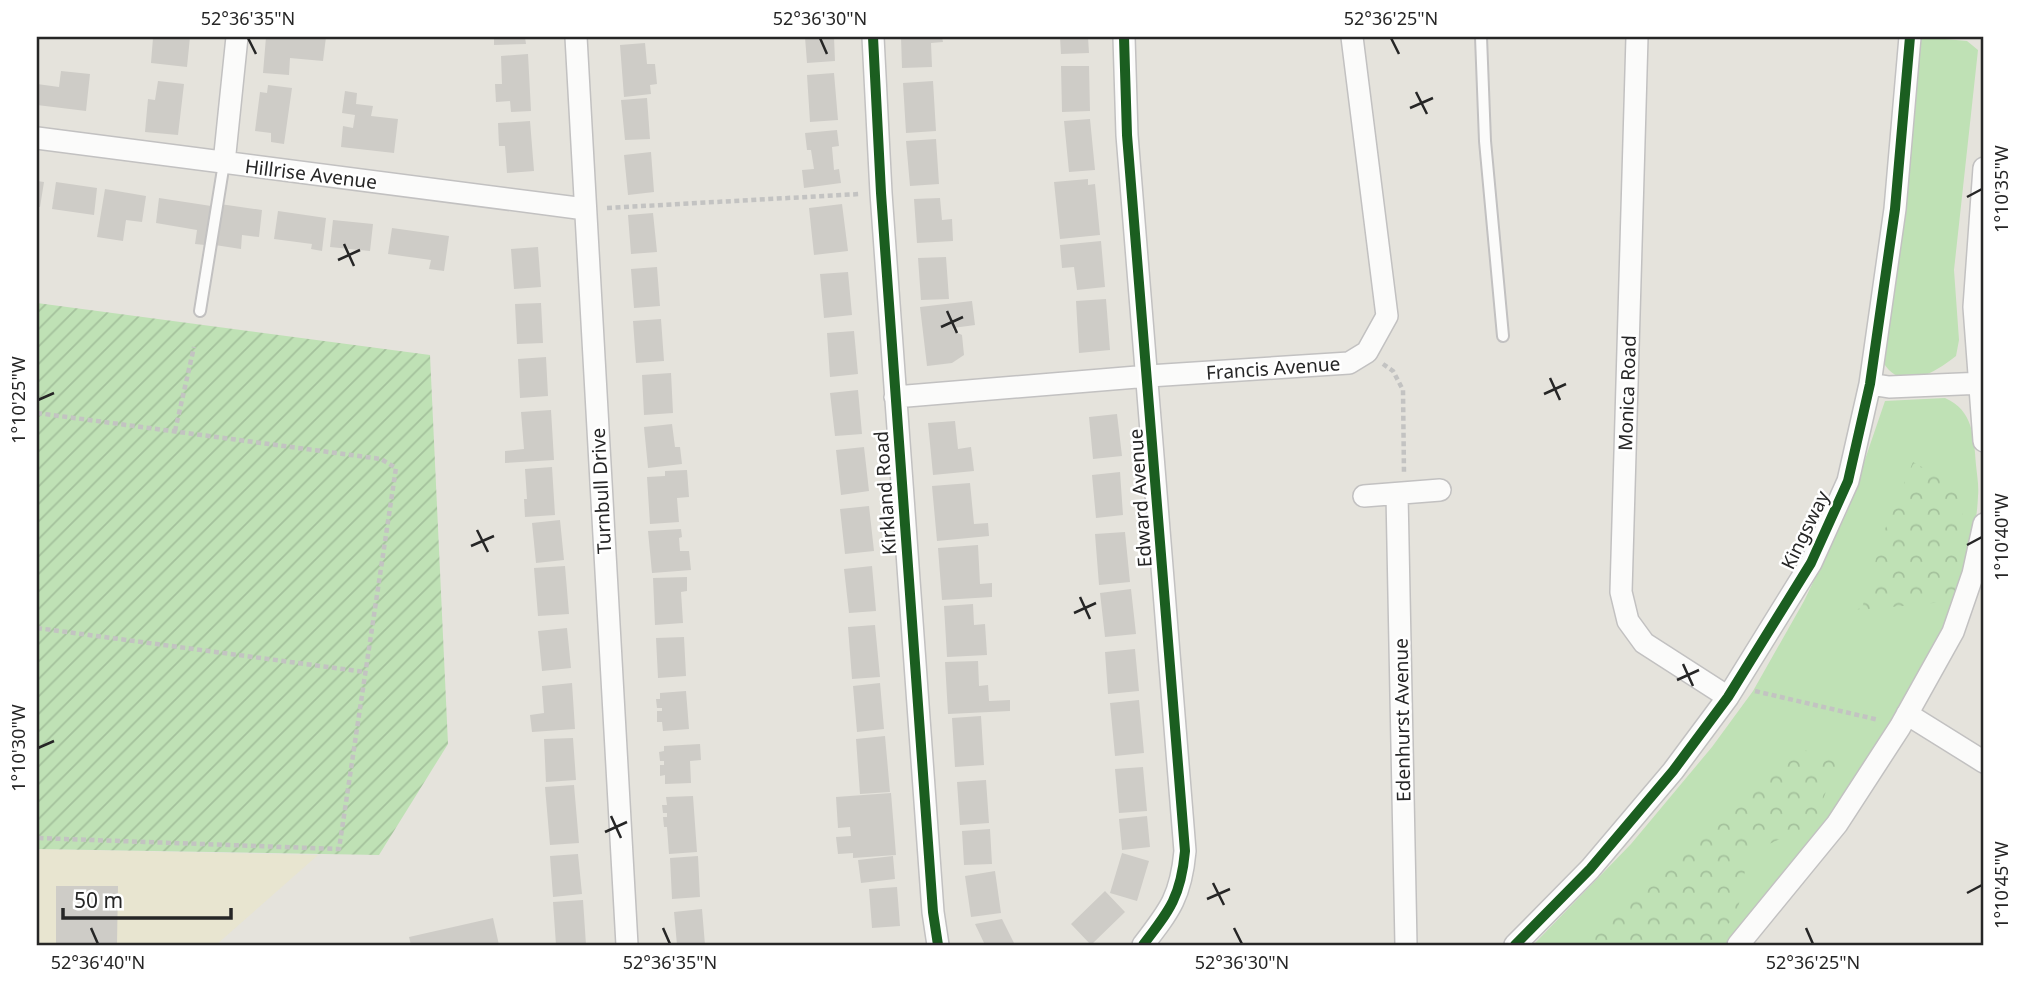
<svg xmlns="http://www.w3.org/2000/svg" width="2021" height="982" font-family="'Noto Sans',sans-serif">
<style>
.education{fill:#e8e5d0}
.grass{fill:#bfe1b5}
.forest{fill:url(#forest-crowns)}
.garden{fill:url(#garden-furrows)}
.building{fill:#ceccc7}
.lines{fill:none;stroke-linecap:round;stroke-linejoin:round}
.lane-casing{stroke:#c2c1c1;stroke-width:14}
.street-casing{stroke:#c2c1c1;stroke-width:24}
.path{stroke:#c3c3c2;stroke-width:4.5;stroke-dasharray:5 3.5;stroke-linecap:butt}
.lane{stroke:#fbfbfa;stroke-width:10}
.street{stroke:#fbfbfa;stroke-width:21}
.cycleway-casing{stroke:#fff;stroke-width:15}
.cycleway{stroke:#1b5e20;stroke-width:10}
.ticks{fill:none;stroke:#262626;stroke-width:2.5}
.labels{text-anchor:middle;stroke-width:5;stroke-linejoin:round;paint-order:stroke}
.street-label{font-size:19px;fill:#262626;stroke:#fff}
.neatline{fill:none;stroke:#262626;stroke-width:2.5}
.ticks-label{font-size:18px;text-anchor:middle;fill:#262626}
</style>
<defs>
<pattern id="forest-crowns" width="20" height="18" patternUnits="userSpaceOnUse" patternTransform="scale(1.75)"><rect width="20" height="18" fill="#bfe1b5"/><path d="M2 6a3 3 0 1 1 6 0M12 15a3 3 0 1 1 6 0" fill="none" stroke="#a4c19c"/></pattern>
<pattern id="garden-furrows" width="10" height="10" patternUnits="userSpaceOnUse" patternTransform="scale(1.75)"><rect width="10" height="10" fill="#bfe1b5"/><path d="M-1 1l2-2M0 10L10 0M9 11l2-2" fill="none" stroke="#a4c19c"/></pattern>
</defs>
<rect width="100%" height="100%" fill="#e5e3dc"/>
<path class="education" d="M37 849 318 855 216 945H37Z"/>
<path class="grass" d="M1923 37 1967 41 1978 50 1954 270 1959 340 1956 356C1934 373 1902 394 1883 362L1903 233 1920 38Z
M1945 398C1973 410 1974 437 1976 465 1977 475 1979 486 1978 496 1971 655 1824 825 1730 945H1533L1631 844 1712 747 1753 691 1804 601 1847 512 1885 401Z"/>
<path class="forest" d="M1913 462 1965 491 1954 601 1849 611 1862 608 1883 534Z
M1792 749 1840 755 1814 823 1748 854 1737 915 1707 945H1590L1603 921 1666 868Z"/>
<path class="garden" d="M37 303 430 355 448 744 379 855 37 849Z"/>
<path class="building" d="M165 37H190L187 67 151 63 153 38 165 39Z
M266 37H326L323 61 290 58 289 75 263 73Z
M494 37H525L526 44 494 45Z
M805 37H834L835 61 807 63Z
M901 37H942L943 42 931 43 932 67 902 68Z
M1060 37H1088L1089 53 1061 54Z
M645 43 647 64H655L657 84 650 85 651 94 624 97 620 45Z
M528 54 531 111 511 112 510 101 496 102 495 84H502L501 56Z
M1061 66H1089L1090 111 1062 112Z
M61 71 90 74 86 111 37 105V84L59 87Z
M834 73 838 120 810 122 807 75Z
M158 81 184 84 178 135 145 132 148 99 155 100Z
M933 81 936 131 906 133 903 83Z
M268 85 292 88 284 144 271 142V133L255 131 260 92 267 93Z
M345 91 357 93 356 104 373 106 371 116 398 119 394 153 341 147 343 126 353 128 355 115 342 113Z
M647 98 650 139 625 140 621 100Z
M1090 119 1095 170 1069 172 1064 121Z
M530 121 534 171 507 173 505 146H499L498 123Z
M837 130 839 146 832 147 834 170 839 169 841 183 804 188 802 170 814 169 811 150H807L805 133Z
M936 139 939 184 910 186 906 141Z
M651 152 654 192 628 195 624 155Z
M1088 179V185L1095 184 1100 235 1060 239 1054 182Z
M37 181 44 182 40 207H37Z
M56 182 97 188 94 215 52 209Z
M105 189 146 196 142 222 126 220 123 241 97 237Z
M159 198 211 206 205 245 195 244 197 230 156 223Z
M940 198 942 220 952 219 953 241 917 243 914 199Z
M220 204 262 210 259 237 242 235 241 249 215 245Z
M842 204 848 251 814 255 809 208Z
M278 211 326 218 322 251 311 249 312 244 274 239Z
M653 213 657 252 631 254 628 215Z
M333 220 373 224 370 251 330 247Z
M392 228 449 236 444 271 429 269 431 260 388 254Z
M1101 241 1105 287 1077 290 1074 267 1062 268 1060 245Z
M538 247 541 287 514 289 511 249Z
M946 257 949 299 921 300 918 258Z
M657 267 660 306 634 308 631 269Z
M848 272 852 315 824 318 820 274Z
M1106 299 1110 350 1079 353 1076 301Z
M972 301 975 325 953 328 954 331 962 335 964 355 952 363 927 366 920 307Z
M541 303 543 343 517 344 515 304Z
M661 319 664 361 636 363 633 321Z
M854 331 858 374 830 377 827 333Z
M546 357 548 396 520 398 518 359Z
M671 373 673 413 644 415 642 375Z
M858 390 862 434 835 436 830 393Z
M551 410 554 460 505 463V451L524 449 521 412Z
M1117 414 1122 456 1093 459 1089 417Z
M955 421 958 449 971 447 974 471 933 475 928 423Z
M672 424 675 447H680L682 464 648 468 644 427Z
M864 447 869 491 841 495 836 450Z
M552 467 555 515 525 517 524 499H527L525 469Z
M687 470 689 497 677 498 679 522 650 524 647 477 665 476V471Z
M1120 472 1123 515 1096 518 1092 475Z
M970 483 974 524 988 523 989 536 937 541 932 486Z
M869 506 874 551 845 554 840 509Z
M560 520 564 560 536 563 532 523Z
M681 529 682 537 679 538 680 551H689L691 570 652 573 648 531Z
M1125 532 1130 582 1099 585 1095 534Z
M978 545 980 584 992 583V597L942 600 938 548Z
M565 566 569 614 538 616 534 568Z
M872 566 876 611 849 613 844 569Z
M687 577V591L681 592 683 623 655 625 653 578Z
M1131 589 1136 634 1105 637 1100 593Z
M973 604 974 625 985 624 987 655 947 657 944 606Z
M875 625 880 677 852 679 848 627Z
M567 628 571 668 542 671 538 631Z
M684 637 686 676 658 678 656 638Z
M1135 649 1139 691 1108 694 1105 652Z
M978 661 979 686 988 685 989 701 1010 700V711L948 714 945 662Z
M572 683 575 729 532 732 530 715 544 713 542 686Z
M880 683 884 729 857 732 853 686Z
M686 691 689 729 663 731 662 722H657V711H662V708H657L656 699H660V693Z
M1139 700 1144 753 1115 756 1110 703Z
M981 716 984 765 955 767 952 718Z
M885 736 890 792 860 794 856 739Z
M573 738 576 780 546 782 544 739Z
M700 744 701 760 690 761 691 783 665 784V775L660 776V765H664V761H660L659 752 664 751V746Z
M1143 767 1147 811 1119 813 1115 769Z
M986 780 989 823 960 825 957 782Z
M574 785 579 843 550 845 545 787Z
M891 793 896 855 853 858V853L838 854 836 837 851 836 850 827 838 828 836 797Z
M693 796 697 852 669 854 667 827H664L663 817H667V813H663L662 805H667L666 797Z
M1147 816 1150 847 1122 850 1119 819Z
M990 829 992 864 964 865 962 831Z
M1122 853 1149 861 1137 901 1110 893Z
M578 854 582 894 553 897 550 856Z
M698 856 700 897 672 899 670 858Z
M893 856 895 879 861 883 858 860Z
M995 871 1001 913 971 917 965 876Z
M56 886H118L117 944 56 943Z
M897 887 900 926 872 928 869 889Z
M1105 891 1125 912 1091 945 1071 924Z
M583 900 586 945H556L553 902Z
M702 909 705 945H677L674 912Z
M493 918 499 945H411L409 937Z
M1002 919 1015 945H985L975 924Z"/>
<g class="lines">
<defs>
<path id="lane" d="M1481 37 1485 141 1503 336
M200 311 224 163"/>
<path id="street" d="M576 37 627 945
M873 37 881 193 933 912 938 945
M1124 37 1127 135 1185 851C1181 896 1170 910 1143 945
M1637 37 1621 592 1628 621 1644 643 1728 697
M37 138 585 209
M224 163 237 37
M1984 168 1974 307 1984 441
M1870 384 1889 387 1984 383
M895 397 1149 376 1349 363 1367 352 1387 316 1352 37
M1397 494 1406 945
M1364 496 1440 490
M1907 714 1984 762
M1515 945 1590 869 1673 771 1728 697 1811 563 1848 481 1870 384 1895 209 1910 37
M1738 945 1837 824 1900 727 1953 632 1973 574 1984 524"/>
</defs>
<use href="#lane" class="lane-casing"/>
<use href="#street" class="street-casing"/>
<path class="path" d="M607 208 860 194
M1383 364 1393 371 1403 390 1404 474
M37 413 381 459 396 468 339 849 37 838
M175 431 194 347
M37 628 365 672
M1755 691 1879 720"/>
<use href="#lane" class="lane"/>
<use href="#street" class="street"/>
<defs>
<path id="cycleway" d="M873 37 881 193 933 912 938 945
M1124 37 1127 135 1185 851C1181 896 1170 910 1143 945
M1515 945 1590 869 1673 771 1728 697 1811 563 1848 481 1870 384 1895 209 1910 37"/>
</defs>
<use href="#cycleway" class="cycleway-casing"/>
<use href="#cycleway" class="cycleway"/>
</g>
<path class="ticks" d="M248 38 256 54M820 38 827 54M1391 38 1399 54M1416 92 1427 114M1410 108 1433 98M1967 197 1982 189M344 244 354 266M338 260 360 250M947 311 957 333M941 327 963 317M1550 378 1560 400M1544 394 1566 384M38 400 54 393M477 530 488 552M1967 545 1982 537M471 546 494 536M1080 597 1090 619M1074 613 1096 603M1683 664 1693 686M1677 680 1699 670M38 748 54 741M611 816 621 838M605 832 627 822M1213 883 1224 905M1967 893 1982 885M1207 899 1230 889M91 928 98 944M663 928 670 944M1234 928 1242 944M1806 928 1813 944"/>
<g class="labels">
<g class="street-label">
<text transform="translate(311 174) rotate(7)" y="7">Hillrise Avenue</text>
<text transform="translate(1273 368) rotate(-4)" y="7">Francis Avenue</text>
<text transform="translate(1627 393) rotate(-88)" y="7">Monica Road</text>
<text transform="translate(601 491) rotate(-93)" y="7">Turnbull Drive</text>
<text transform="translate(885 493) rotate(-94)" y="7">Kirkland Road</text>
<text transform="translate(1140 498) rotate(-94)" y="7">Edward Avenue</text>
<text transform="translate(1805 530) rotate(-64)" y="7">Kingsway</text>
<text transform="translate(1402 720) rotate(-91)" y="7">Edenhurst Avenue</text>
</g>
</g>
<rect width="2021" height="982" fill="none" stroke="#ffffff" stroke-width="77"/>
<path d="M63 908v10h168v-10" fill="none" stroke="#262626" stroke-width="3.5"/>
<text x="74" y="908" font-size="21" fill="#262626" stroke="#ffffff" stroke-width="5" paint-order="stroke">50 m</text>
<rect x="38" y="38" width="1944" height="906" class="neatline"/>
<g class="ticks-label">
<text x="248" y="25">52°36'35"N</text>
<text x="820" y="25">52°36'30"N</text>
<text x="1391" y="25">52°36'25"N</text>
<text transform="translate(2002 189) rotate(-90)" y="6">1°10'35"W</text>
<text transform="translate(19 400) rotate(-90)" y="6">1°10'25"W</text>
<text transform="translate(2002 537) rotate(-90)" y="6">1°10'40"W</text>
<text transform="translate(19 748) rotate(-90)" y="6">1°10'30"W</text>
<text transform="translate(2002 885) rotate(-90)" y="6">1°10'45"W</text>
<text x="98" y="969">52°36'40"N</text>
<text x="670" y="969">52°36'35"N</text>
<text x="1242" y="969">52°36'30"N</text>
<text x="1813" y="969">52°36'25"N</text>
</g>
</svg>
